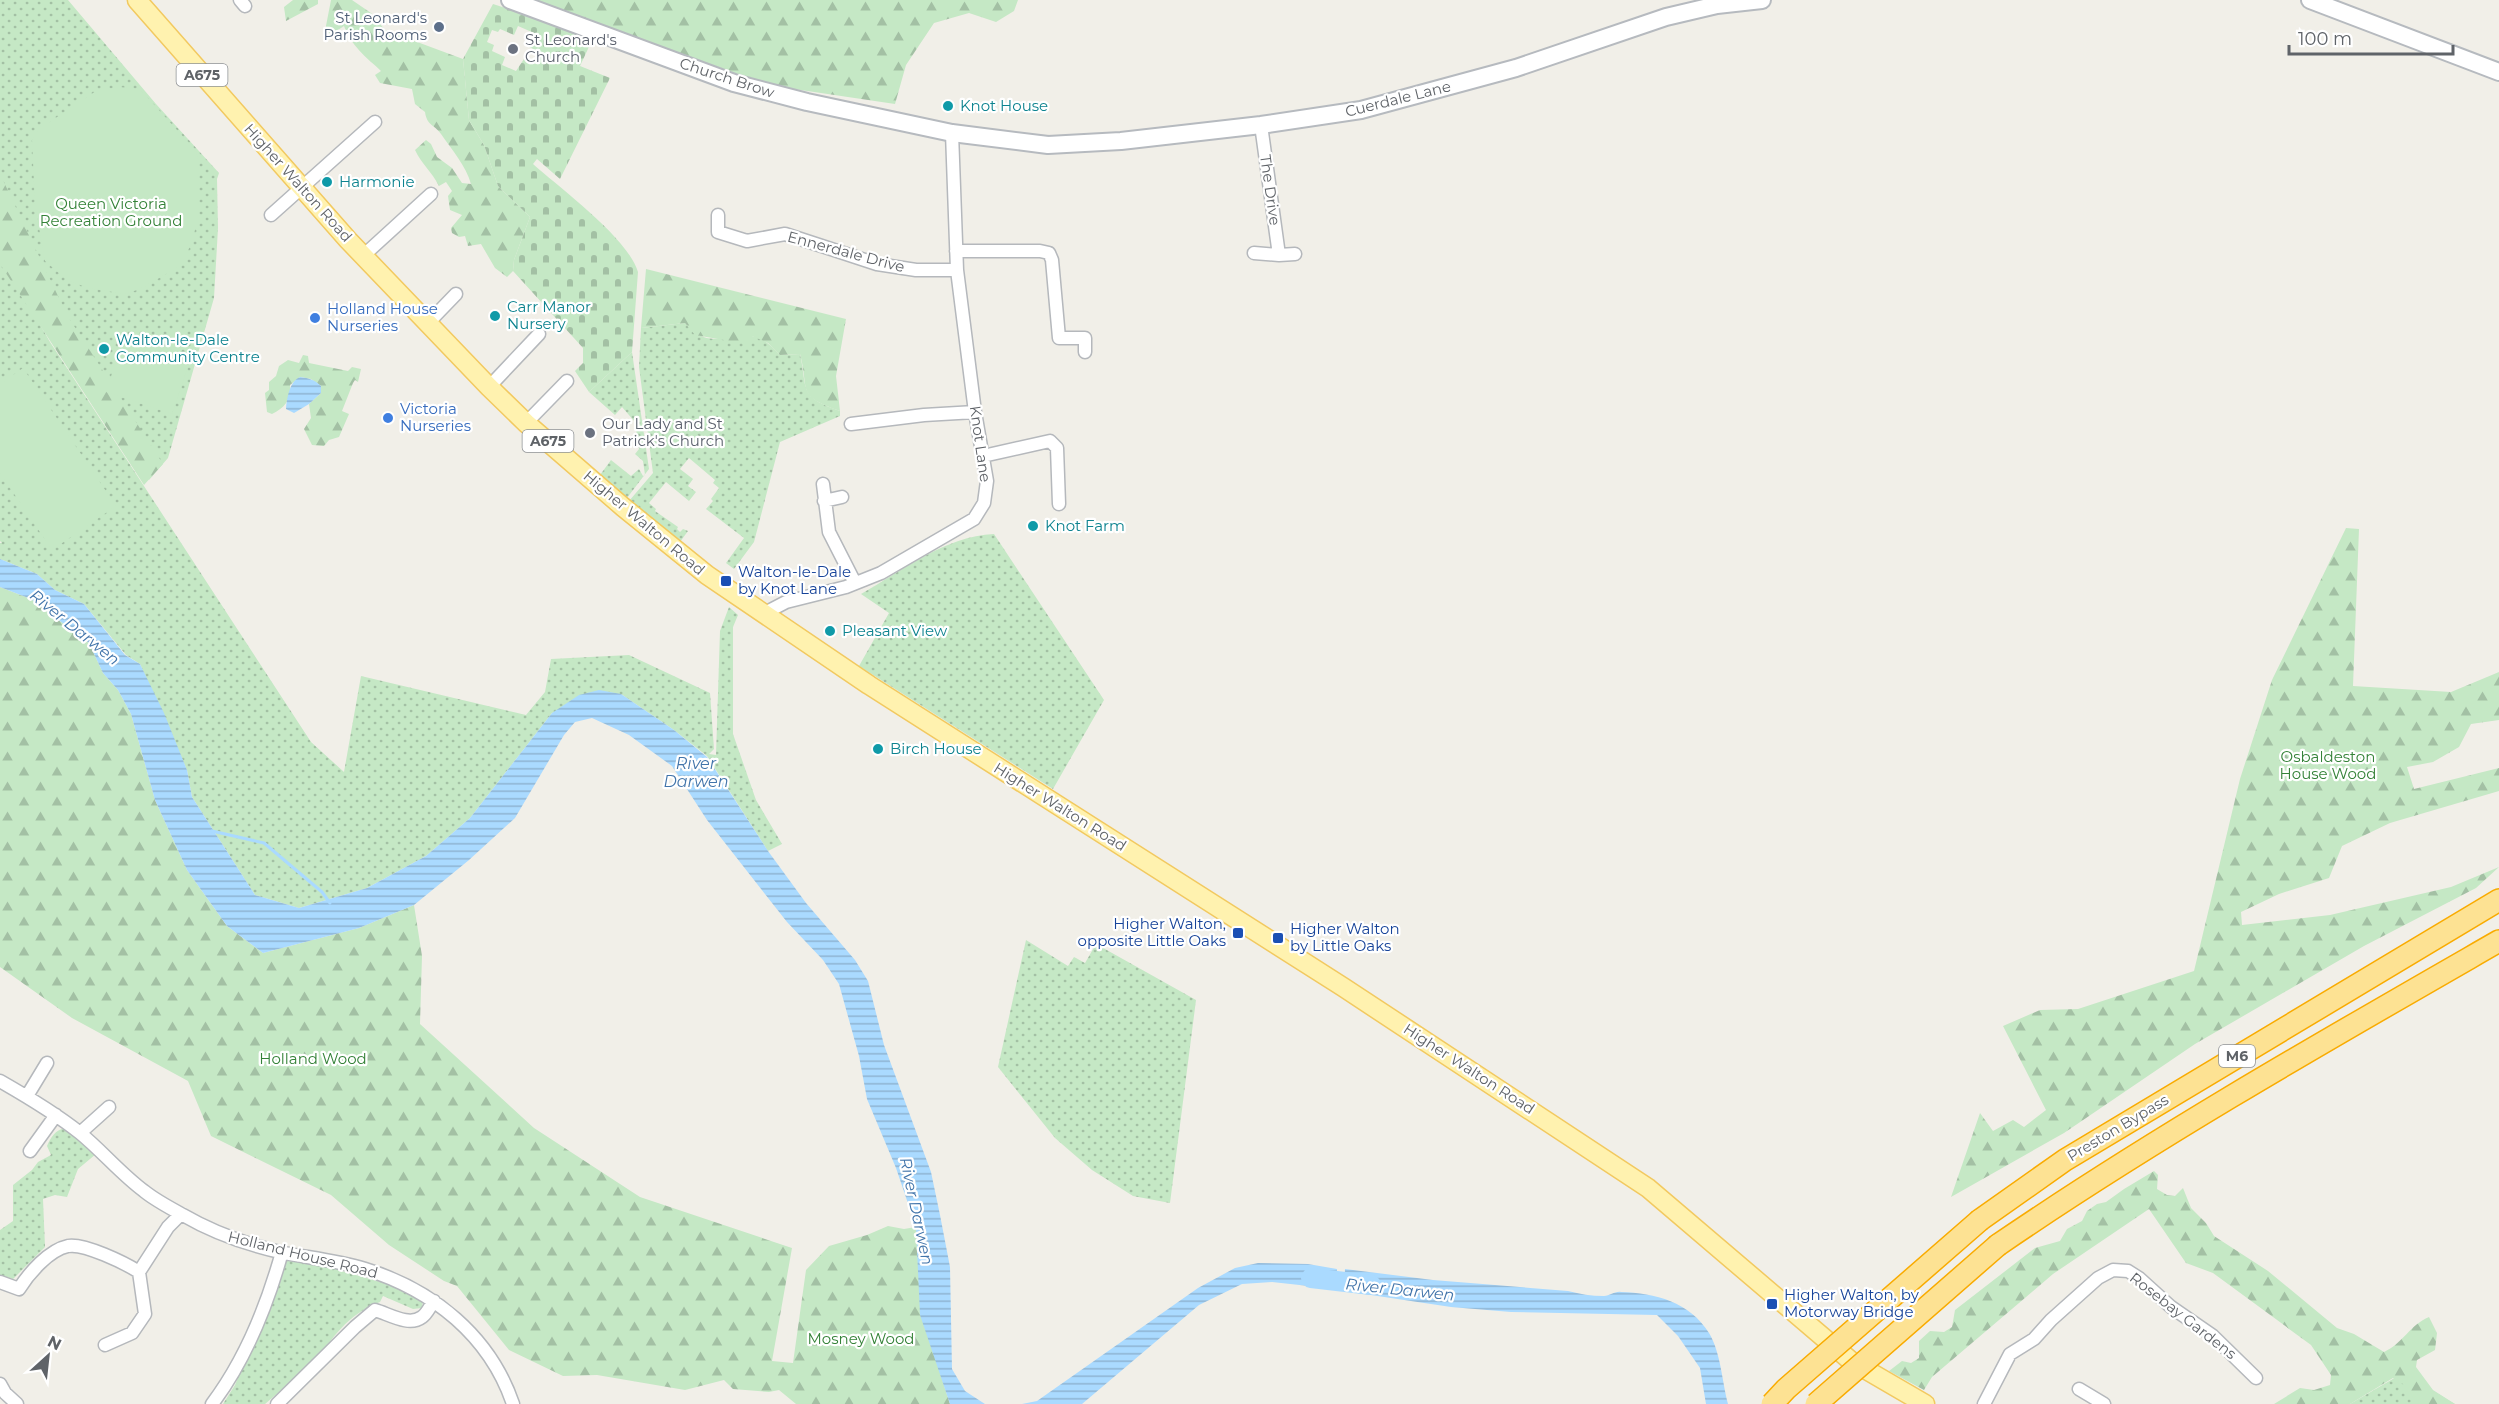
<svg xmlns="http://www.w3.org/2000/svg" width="2499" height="1404" font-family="Montserrat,sans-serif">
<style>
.green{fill:url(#green-dots)}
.forest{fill:url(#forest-firs)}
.cemetery{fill:url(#cemetery-stones);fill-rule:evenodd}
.pitch{fill:#c5e8c5}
.water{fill:url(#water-rules)}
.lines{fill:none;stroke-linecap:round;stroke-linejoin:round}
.stream{stroke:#aadaff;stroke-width:3}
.river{stroke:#aadaff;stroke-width:20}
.minor-casing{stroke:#b5b8bc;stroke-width:15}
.secondary-casing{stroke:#b6babf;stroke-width:20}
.primary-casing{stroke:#f2c960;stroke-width:21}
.motorway-casing{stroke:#f9ab00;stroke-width:24}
.minor{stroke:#fff;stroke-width:12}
.secondary{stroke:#fff;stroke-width:16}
.primary{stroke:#fff2af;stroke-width:18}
.motorway{stroke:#fde293;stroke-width:21}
.motorway-bridge-casing{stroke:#f9ab00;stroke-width:24;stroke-linecap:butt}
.motorway-bridge{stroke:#fde293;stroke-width:21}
.service-dot{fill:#5c6f8a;stroke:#fff;stroke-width:2}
.worship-dot{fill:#6b7280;stroke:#fff;stroke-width:2}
.culture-dot{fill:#0f9aa8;stroke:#fff;stroke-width:2}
.shop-dot{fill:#3f7fe0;stroke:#fff;stroke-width:2}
.transit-dot{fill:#1a4fb4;stroke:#fff;stroke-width:2}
.labels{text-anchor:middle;stroke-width:4.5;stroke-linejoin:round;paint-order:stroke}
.shield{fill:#fff;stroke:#8f9295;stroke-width:1.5}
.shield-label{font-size:14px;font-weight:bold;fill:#5f6368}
.service-label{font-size:15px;fill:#4e5e75;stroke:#fff;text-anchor:end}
.worship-label{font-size:15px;fill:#5b616d;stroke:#fff;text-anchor:start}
.street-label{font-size:15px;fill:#5f6368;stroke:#fff}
.culture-label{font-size:15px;fill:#0d838f;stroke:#fff;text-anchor:start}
.park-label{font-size:15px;fill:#348238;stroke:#fff}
.shop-label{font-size:15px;fill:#366cbe;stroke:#fff;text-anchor:start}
.transit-label{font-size:15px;fill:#164399;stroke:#fff;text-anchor:start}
.water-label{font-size:16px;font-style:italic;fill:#4174aa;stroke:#fff}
</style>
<defs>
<pattern id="green-dots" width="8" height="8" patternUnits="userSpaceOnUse" patternTransform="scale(1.5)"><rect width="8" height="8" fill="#c5e8c5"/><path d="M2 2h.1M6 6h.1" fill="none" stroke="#a3c0a4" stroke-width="1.8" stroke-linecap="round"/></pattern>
<pattern id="forest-firs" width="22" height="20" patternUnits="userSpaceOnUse" patternTransform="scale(1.5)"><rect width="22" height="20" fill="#c5e8c5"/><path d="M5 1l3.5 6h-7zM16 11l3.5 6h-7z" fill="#a3c0a4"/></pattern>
<pattern id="cemetery-stones" width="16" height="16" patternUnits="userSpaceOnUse" patternTransform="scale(1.5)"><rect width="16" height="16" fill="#c5e8c5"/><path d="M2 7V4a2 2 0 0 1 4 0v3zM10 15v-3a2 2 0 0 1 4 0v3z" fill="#a3c0a4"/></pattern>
<pattern id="water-rules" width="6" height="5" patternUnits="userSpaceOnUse" patternTransform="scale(1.5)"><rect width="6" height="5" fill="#aadaff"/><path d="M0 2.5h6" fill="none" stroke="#8eb4d2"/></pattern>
</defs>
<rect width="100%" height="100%" fill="#f1efe8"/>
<path class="green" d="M0 0H68L156 104 219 173 217 179 218 228 214 298 168 458 149 480 0 234Z
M0 254 50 342 311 742 344 772 361 676 526 715 545 692 551 659 629 655 710 693 714 749 709 754 716 755 720 631 729 607 738 615 733 627V734L756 800 782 844 768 851 707 756 674 730 621 694 552 713 470 818 426 856 367 888 299 908 255 895 192 797 187 770 140 664 126 655 84 604 55 590 37 574 0 559V543H2L0 541Z
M685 323C710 352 725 331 752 336 764 338 772 347 780 355L800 354C808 391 798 396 840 411V416L780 442 754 542 734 569 726 563 744 538 706 509 713 501 711 499 719 488 713 483 715 480 689 458 680 469 693 479 688 486 696 492 689 501 666 482 649 503 656 509 655 511 678 527 677 529 680 532 683 529 688 531 680 542 629 501 653 473 639 367 641 328Z
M632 352 649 469 627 498 600 475 611 460 631 476 639 469 643 476 645 475 643 461 635 454 639 449 635 422 622 407 615 415 589 392Z
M994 534 1104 700 1053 789 859 666 889 613 861 594C902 571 945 536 994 534Z
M1026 940 1068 966 1074 957 1085 963 1096 944 1196 1000 1170 1203 1133 1196 1092 1170 1055 1138 998 1067Z
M65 1128 96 1154 78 1169 67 1197 55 1195 43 1199 45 1247 13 1279 0 1275V1230L13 1221V1185L32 1170 38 1162 51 1155 47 1146C51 1137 55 1130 65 1128Z
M299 1259 402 1288 423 1300 422 1308 413 1309 383 1296 380 1302C348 1314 331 1338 313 1367L306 1369 265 1404H223L235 1385 281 1270 287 1261Z
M2403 1373 2455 1404H2350Z"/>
<path class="forest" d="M293 0H318V4L286 21 284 7Z
M331 0H352L371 13 385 30 463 59 469 120 484 145 498 186 530 217 514 260 513 271 507 277 495 268 481 244 468 246 465 236 459 237 452 233 451 228 462 215 450 210 448 196 452 191 446 182 439 186C432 172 421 163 415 150L426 140 431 144 437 157 452 168 462 183 471 184C466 166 452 150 441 134 434 124 427 126 425 112L415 104 412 89 380 83 375 75 381 71C366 57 351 46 344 26L332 34 325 31Z
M535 0H1018L1014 11 996 22 969 13 934 23 906 65 895 104 794 89 743 76Z
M0 174 67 315 163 464 144 485 0 264Z
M646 269 846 319 836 376 840 411C795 395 810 392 800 354L780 355 768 343 752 336 747 344 695 335 685 323 641 328Z
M303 355 308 356 309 363 348 371 352 367 361 369 358 382 355 380 353 383 342 411 349 414 339 437 329 440 324 446 312 445 304 429 311 418 309 404 321 393V386L311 379 300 377 290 385C291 400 285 408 272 414L267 412 265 393 269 390V382L276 376 279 366 288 360 299 363Z
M2346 528 2359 529 2353 686 2451 692 2499 672V720L2471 724 2459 747 2433 762 2407 767 2414 789 2499 768V791L2390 823 2342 846 2329 878 2279 894 2241 912 2242 925 2330 915 2451 887 2499 867 2476 888 2364 946 2195 1044 2064 1133 1951 1197 1980 1113 1993 1131 2013 1120 2024 1127 2046 1110 2003 1026 2040 1010 2078 1009 2194 971 2240 779 2272 680Z
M0 587 31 599 89 643 103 673 118 690 131 714 155 800 187 870 227 926 263 953 359 928 414 905 422 956 420 1024 534 1128 640 1197 792 1248 772 1361 793 1363 806 1270 829 1246 867 1235 888 1226 904 1229 916 1227C918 1287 931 1347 950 1404H796L779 1390 769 1392 733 1389 724 1380 685 1390 597 1375 563 1376 509 1350 457 1286 444 1281 389 1245 331 1195 211 1136 188 1081 72 1018 0 967Z
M2154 1171 2158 1175 2157 1189 2167 1195 2175 1196 2183 1188 2191 1208 2206 1223 2214 1236 2268 1271 2337 1328 2354 1334 2384 1352C2402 1344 2411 1324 2429 1317L2437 1333 2435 1350 2417 1360 2416 1367 2433 1390 2455 1404H2417L2403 1384 2393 1378 2350 1404H2274L2300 1388 2314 1390 2330 1385 2331 1375 2311 1345 2213 1273 2186 1263 2149 1209 2053 1274 1932 1377 1924 1390 1889 1371 1902 1361 1911 1363 1919 1358V1341L1930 1331 1944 1332 1952 1327 1955 1310 2035 1248 2060 1241 2067 1229 2082 1221 2087 1211 2097 1204 2106 1202 2124 1189Z"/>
<path class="cemetery" d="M493 4 594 36 580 66 610 78 560 179 537 159 533 164C561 189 628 238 638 272L632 352 589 392 575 371 583 363V348L513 271 514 260 530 217 498 186 484 145 469 120 463 59ZM518 26 534 33 529 47 542 53 537 64 524 59 516 71 502 65 505 57 492 51 494 45 487 42 492 30 498 32 500 29 514 35Z"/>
<path class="pitch" d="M119 87 140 89 196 151 198 160V216L193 239 182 265 140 289 125 294 88 288 67 280 45 261 35 205 32 140 39 129 96 91Z
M124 336 192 355 172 414 106 392Z
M23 368 116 506 52 550 0 473V384Z"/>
<path class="water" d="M300 377C309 378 315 380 321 386V393L309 404 294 413 286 409C287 397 290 381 300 377Z
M0 559 37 574 55 590 84 604 125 655 140 664 164 713 187 770 192 797 255 895 299 908 367 888 426 856 470 818 552 713 579 695 599 690 621 694 674 730 707 757 768 851 806 903 855 960 868 981 884 1045 931 1172 940 1215 950 1267 952 1369 965 1391 985 1404H950L920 1315 916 1227 896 1168 867 1099 859 1056 839 984 823 960 787 922 707 820 672 766 629 735 592 718 575 722 564 735 515 818 469 860 414 905 359 928 263 953 227 926 187 870 155 800 131 714 118 690 103 673 89 643 31 599 0 587Z
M1258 1263 1308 1264 1337 1269 1336 1289 1272 1282 1242 1284 1199 1305 1082 1404H1022L1037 1401 1198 1288 1235 1268Z
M1345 1269 1433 1280 1568 1291C1580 1294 1591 1296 1604 1296 1610 1296 1615 1291 1621 1292 1655 1293 1690 1302 1709 1333 1721 1353 1722 1382 1728 1404H1706L1700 1368 1678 1336 1657 1315 1511 1312 1451 1307 1344 1291Z"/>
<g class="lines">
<path class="stream" d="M212 831 264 843 322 892 330 903"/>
<path class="river" d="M1311 1278 1371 1285"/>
<defs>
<path id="minor" d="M240 0 245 6
M1261 125 1279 255
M271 215 375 122
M718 215V232L747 241 785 234 877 264 916 270H957
M956 251H1040L1049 253 1052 260 1059 338H1085V352
M1254 253 1279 255 1295 254
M363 256 431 194
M427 324 456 294
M489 387 539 334
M526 423 567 381
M851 424 924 415 975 412
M983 456 1050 441 1057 448 1059 504
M823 484 829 532 855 583
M824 501 842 497
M763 614 786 602 846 587 881 573 974 519 984 503 987 481 975 412 957 270 952 133
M0 1081C28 1097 55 1113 80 1133 102 1151 121 1174 144 1191 155 1200 170 1208 183 1215 214 1233 248 1245 284 1253 311 1258 339 1261 365 1269 433 1290 490 1336 513 1404
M27 1096 47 1063
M80 1133 109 1107
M30 1151 56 1115
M0 1282 19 1289C29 1273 49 1250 68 1246 84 1243 125 1263 139 1272L168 1227 181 1214
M105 1345 132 1333 145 1314 139 1272
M0 1384 5 1393 17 1404
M2079 1389 2104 1404
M212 1404C246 1359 267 1306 282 1252
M277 1404 355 1327 375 1310C389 1314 409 1327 422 1317 427 1314 430 1306 434 1301
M1984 1404 2010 1354 2034 1339 2051 1320 2098 1278 2113 1270 2128 1271 2139 1278 2171 1307 2213 1336 2256 1378"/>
<path id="secondary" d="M510 0 734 83 807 102 952 133 1048 145 1121 141 1261 125 1361 110 1516 68 1666 17 1717 5 1762 0
M2310 0 2499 72"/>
<path id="primary" d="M137 0 348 240 489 387 526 423 623 507 707 575 869 685 1343 987 1648 1188 1851 1361 1925 1404"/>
<path id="motorway" d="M1980 1220 2065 1160 2499 900
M1998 1245C2159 1135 2330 1038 2499 941"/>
</defs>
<use href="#minor" class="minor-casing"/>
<use href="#secondary" class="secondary-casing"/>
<use href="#primary" class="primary-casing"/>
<use href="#motorway" class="motorway-casing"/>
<use href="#minor" class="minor"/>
<use href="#secondary" class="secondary"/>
<use href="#primary" class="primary"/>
<use href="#motorway" class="motorway"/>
<defs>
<path id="motorway-bridge" d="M1772 1404 1786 1389 1980 1220
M1816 1404 1998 1245"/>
</defs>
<use href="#motorway-bridge" class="motorway-bridge-casing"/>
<use href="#motorway-bridge" class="motorway-bridge"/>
</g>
<circle class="service-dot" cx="439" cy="27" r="6"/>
<g class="worship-dot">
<circle cx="513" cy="49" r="6"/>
<circle cx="590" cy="433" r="6"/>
</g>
<g class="culture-dot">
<circle cx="948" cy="106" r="6"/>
<circle cx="327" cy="182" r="6"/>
<circle cx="495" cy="316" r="6"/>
<circle cx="104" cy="349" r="6"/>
<circle cx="1033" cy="526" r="6"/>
<circle cx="830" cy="631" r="6"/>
<circle cx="878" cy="749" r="6"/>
</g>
<g class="shop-dot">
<circle cx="315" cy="318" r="6"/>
<circle cx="388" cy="418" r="6"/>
</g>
<g class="transit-dot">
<rect x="720" y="575" width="12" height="12" rx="3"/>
<rect x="1232" y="927" width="12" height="12" rx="3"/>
<rect x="1272" y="932" width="12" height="12" rx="3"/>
<rect x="1766" y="1298" width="12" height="12" rx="3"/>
</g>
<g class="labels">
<g class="shield">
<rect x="176.5" y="64" width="51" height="22" rx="4.5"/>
<rect x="522.5" y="430" width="51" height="22" rx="4.5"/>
<rect x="2219" y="1045" width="36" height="22" rx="4.5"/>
</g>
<g class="shield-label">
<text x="202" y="80">A675</text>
<text x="548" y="446">A675</text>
<text x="2237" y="1061">M6</text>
</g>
<g class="service-label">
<text x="427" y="23">St Leonard's<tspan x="427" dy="17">Parish Rooms</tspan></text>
</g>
<g class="worship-label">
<text x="525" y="45">St Leonard's<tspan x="525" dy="17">Church</tspan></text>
<text x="602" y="429">Our Lady and St<tspan x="602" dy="17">Patrick's Church</tspan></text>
</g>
<g class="street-label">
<text transform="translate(727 78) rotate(18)" y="5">Church Brow</text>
<text transform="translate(1398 99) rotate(-14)" y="5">Cuerdale Lane</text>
<text transform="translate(298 183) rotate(48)" y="5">Higher Walton Road</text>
<text transform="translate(1270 190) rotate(82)" y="5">The Drive</text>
<text transform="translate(846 252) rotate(15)" y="5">Ennerdale Drive</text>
<text transform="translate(980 444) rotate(82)" y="5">Knot Lane</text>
<text transform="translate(644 523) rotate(40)" y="5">Higher Walton Road</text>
<text transform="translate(1060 807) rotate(32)" y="5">Higher Walton Road</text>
<text transform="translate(1469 1069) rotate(33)" y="5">Higher Walton Road</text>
<text transform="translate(2118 1128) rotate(-31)" y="5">Preston Bypass</text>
<text transform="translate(303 1255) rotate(14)" y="5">Holland House Road</text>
<text transform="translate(2183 1316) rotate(38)" y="5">Rosebay Gardens</text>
</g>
<g class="culture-label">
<text x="960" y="111">Knot House</text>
<text x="339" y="187">Harmonie</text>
<text x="507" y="312">Carr Manor<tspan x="507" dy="17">Nursery</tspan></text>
<text x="116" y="345">Walton-le-Dale<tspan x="116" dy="17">Community Centre</tspan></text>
<text x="1045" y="531">Knot Farm</text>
<text x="842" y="636">Pleasant View</text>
<text x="890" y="754">Birch House</text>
</g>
<g class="park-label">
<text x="111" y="209">Queen Victoria<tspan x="111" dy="17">Recreation Ground</tspan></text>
<text x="2328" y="762">Osbaldeston<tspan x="2328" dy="17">House Wood</tspan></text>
<text x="313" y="1064">Holland Wood</text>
<text x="861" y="1344">Mosney Wood</text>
</g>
<g class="shop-label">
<text x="327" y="314">Holland House<tspan x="327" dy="17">Nurseries</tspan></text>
<text x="400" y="414">Victoria<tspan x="400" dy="17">Nurseries</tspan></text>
</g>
<g class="transit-label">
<text x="738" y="577">Walton-le-Dale<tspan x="738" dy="17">by Knot Lane</tspan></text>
<text x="1226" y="929" text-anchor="end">Higher Walton,<tspan x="1226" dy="17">opposite Little Oaks</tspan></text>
<text x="1290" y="934">Higher Walton<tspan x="1290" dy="17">by Little Oaks</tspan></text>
<text x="1784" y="1300">Higher Walton, by<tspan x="1784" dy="17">Motorway Bridge</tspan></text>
</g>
<g class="water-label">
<text transform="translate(75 627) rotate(39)" y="6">River Darwen</text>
<text x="696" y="769">River<tspan x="696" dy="18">Darwen</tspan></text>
<text transform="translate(917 1211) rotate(78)" y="6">River Darwen</text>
<text transform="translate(1400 1289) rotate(6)" y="6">River Darwen</text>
</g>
</g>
<g transform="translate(48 1356) rotate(27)" stroke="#ffffff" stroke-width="4.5" paint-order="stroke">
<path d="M0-4.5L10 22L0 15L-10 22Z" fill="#5f6368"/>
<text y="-9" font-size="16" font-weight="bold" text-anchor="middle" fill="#5f6368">N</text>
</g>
<path d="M2289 45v9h164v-9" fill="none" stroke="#5f6368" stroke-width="3"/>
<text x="2298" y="45" font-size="18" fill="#5f6368" stroke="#ffffff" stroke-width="4.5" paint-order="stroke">100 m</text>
</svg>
